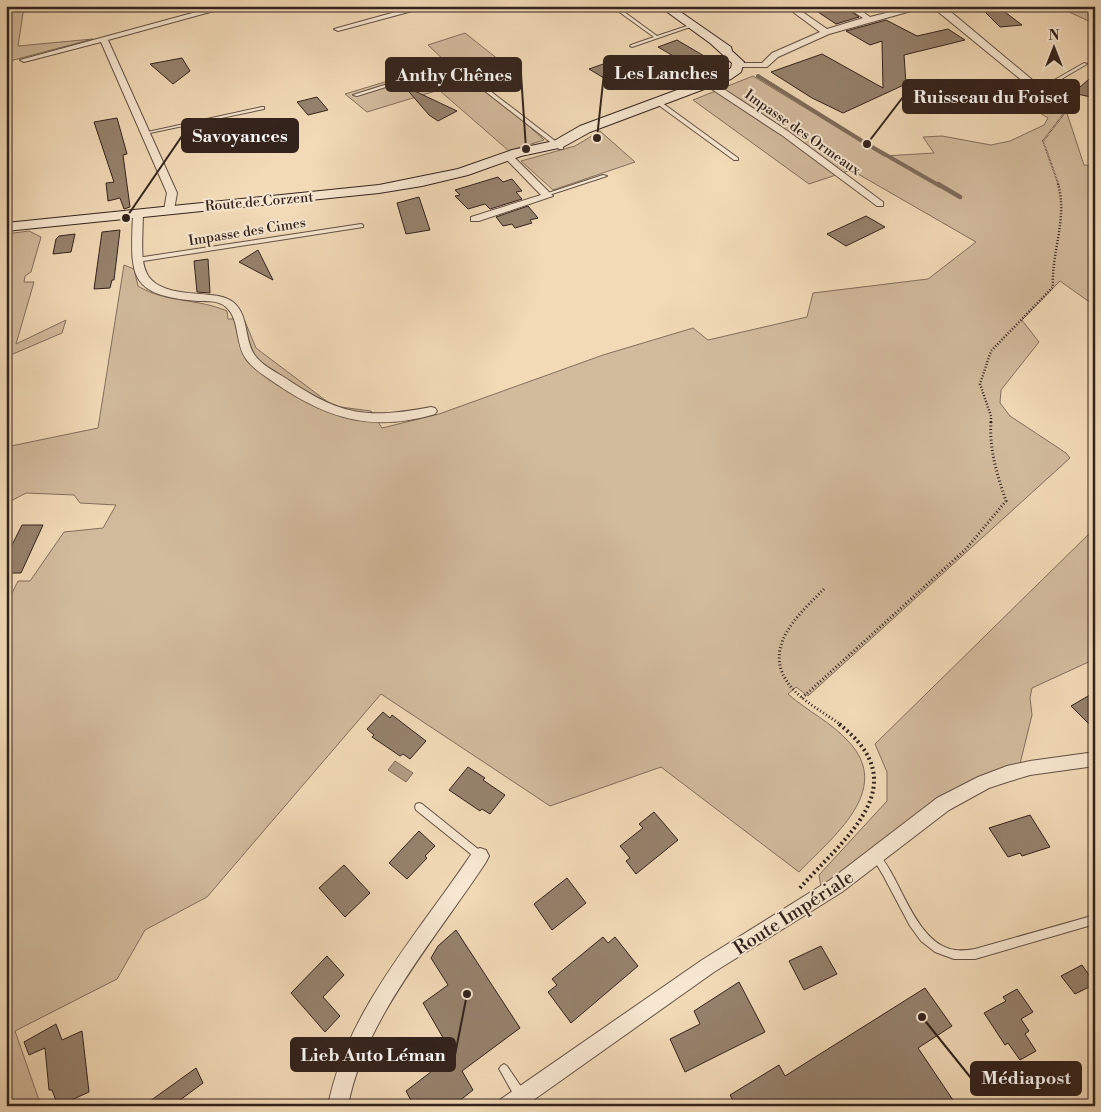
<svg xmlns="http://www.w3.org/2000/svg" width="1101" height="1112" font-family="'Libre Bodoni',serif">
<style>
.green{fill:#d2bb9d;stroke:#826f5d}
.water{fill:#b19c83;stroke:#7f6c5a}
.lines{fill:none;stroke-linecap:round;stroke-linejoin:round}
.stream-far1{stroke:#7f6c5a;stroke-width:4}
.stream{stroke:#7f6c5a;stroke-width:4.5}
.building{fill:#96826d;stroke:#33231d}
.lane-casing{stroke:#635144;stroke-width:2}
.street-casing{stroke:#635144;stroke-width:2}
.secondary-casing{stroke:#33231d;stroke-width:2}
.path-far3{stroke:#33231d;stroke-width:2;stroke-dasharray:0.5 1;stroke-linecap:butt}
.path-far2{stroke:#33231d;stroke-width:2.5;stroke-dasharray:1 2;stroke-linecap:butt}
.path-far1{stroke:#33231d;stroke-width:3;stroke-dasharray:1 2.5;stroke-linecap:butt}
.path{stroke:#33231d;stroke-width:4;stroke-dasharray:2 3;stroke-linecap:butt}
.lane{fill:#f7e7d0;fill-rule:evenodd}
.street{fill:#f7e7d0;fill-rule:evenodd}
.secondary{fill:#f7e7d0;fill-rule:evenodd}
.labels{text-anchor:middle;stroke-width:4;stroke-linejoin:round;paint-order:stroke}
.far-street-label{font-size:14px;fill:#33231d;stroke:#f7e7d0}
.near-street-label{font-size:19px;fill:#33231d;stroke:#f7e7d0}
.leader{fill:none;stroke:#33231d;stroke-width:2}
.callout-dot{fill:#33231d;stroke:#f7e7d0;stroke-width:2}
.callout{fill:#33231d;stroke:#33231d;stroke-width:2}
.callout-label{font-size:18px;text-anchor:middle;font-weight:bold;fill:#fff}
</style>
<rect width="100%" height="100%" fill="#f2dab7"/>
<filter id="stains"><feTurbulence type="fractalNoise" baseFrequency=".004" numOctaves="4"/><feColorMatrix values="0 0 0 0 .2 0 0 0 0 .09 0 0 0 0 .02 0 0 0 .5 -.17"/></filter>
<radialGradient id="worn" r=".72"><stop offset=".6" stop-color="#630" stop-opacity="0"/><stop offset="1" stop-color="#630" stop-opacity=".3"/></radialGradient>
<path class="green" d="M6 6 24 7 18 46 93 39 6 62Z
M1056 6H1095V24Z
M465 33 518 75 487 87 544 140 509 151 439 90 367 112 345 94 447 63 428 45Z
M753 76 884 156 934 153 923 137 942 136 991 145 1010 141 1044 125 1048 118 1011 96 1043 83 1060 92 1084 165 1095 166V306L1060 281 1022 320 1039 342 1001 390 1000 403 1010 416 1066 453 1070 458 808 696 796 687 788 694C807 711 831 722 848 741 895 790 831 838 799 872L661 767 550 806 381 694 207 897 145 930 117 979 15 1031 41 1106H6V595L12 593 18 581H30L64 532 103 528 116 505 80 503 74 495 26 493 11 501 6 512V447L98 428 124 265 134 269 138 286C165 303 197 298 227 311L228 319H244L256 348 333 406 371 411 382 428 439 414 603 355 693 328 708 340 807 317 813 293 928 279 976 242 851 170 809 184 693 100Z
M600 131 635 162 553 190 521 161 575 146Z
M29 231 41 237 31 272 25 276 24 282H34L16 344 66 320 62 333 6 357V234Z
M1095 528V659L1032 688 1030 698 1032 715 1017 776 962 798 892 854 875 847 821 887 819 875 887 801V772L875 744Z"/>
<path class="water" d="M395 761 413 773 406 782 388 770Z"/>
<g class="lines">
<path class="stream-far1" d="M758 76 867 144 940 186"/>
<path class="stream" d="M938 184 960 197"/>
</g>
<path class="building" d="M809 6H843L859 17 836 24Z
M979 6H997L1022 25 1000 27Z
M886 20 917 36 948 29 965 40 904 55 906 84 843 113 812 98 771 72 822 54 883 88 882 41 870 45 846 31Z
M677 40 711 60 692 67 658 47Z
M182 58 190 71 173 84 150 64Z
M609 62 639 80 617 86 589 69Z
M1095 74V98L1073 93Z
M404 86 457 111 438 121 429 115Z
M317 97 328 110 308 115 297 102Z
M117 118 127 154 123 155 130 207 124 209 120 198 108 201 106 183 114 182 94 122Z
M498 177 503 182 512 179 522 191 516 192 522 199 490 209 485 204 468 209 455 196 460 195 455 190Z
M419 197 430 230 406 234 397 203Z
M528 206 538 218 530 220 532 223 515 228 512 224 503 226 496 217Z
M866 216 885 227 846 246 827 234Z
M120 230 114 280H112L110 288 94 289 102 232Z
M75 234 71 252 53 254 56 239 59 236Z
M258 250 273 280 239 262Z
M208 259 210 293 197 292 194 261Z
M22 525H43L21 573H6V557Z
M1095 692V730L1071 706Z
M383 712 390 718 392 715 426 741 410 759 403 754 400 756 372 737 374 735 367 729Z
M468 767 485 778 483 780 505 795 490 814 482 809 480 811 449 790Z
M654 812 678 840 636 874 626 861 630 858 620 846 643 828 639 824Z
M1030 815 1050 847 1022 856 1020 853 1008 857 989 828Z
M419 831 435 846 425 856 427 858 407 879 389 863Z
M344 865 370 893 345 917 319 888Z
M567 878 586 903 552 930 534 904Z
M456 930 520 1028 462 1071 473 1090 453 1106H414L406 1091 453 1055 423 1003 448 985 431 958 438 946Z
M603 937 608 943 615 937 638 966 571 1023 548 992 557 985 552 979Z
M821 946 837 974 804 990 789 961Z
M327 956 344 975 323 997 340 1016 325 1032 291 993Z
M1082 965 1095 984 1075 994 1061 976Z
M739 982 765 1032 685 1072 670 1039 700 1024 694 1011Z
M925 988 952 1026 918 1048 957 1106H736L730 1095 779 1065 785 1076Z
M1017 989 1033 1012 1021 1019 1029 1031 1025 1034 1036 1051 1020 1060 1008 1043 1005 1045 984 1013 1006 1001 1003 997Z
M56 1024 62 1040 82 1031 89 1092 58 1106 52 1090H49L45 1048 29 1055 24 1042Z
M196 1068 203 1083 172 1106H143Z"/>
<g class="lines">
<defs>
<path id="lane" d="M611 6H616L657 36 690 25 693 26 632 47 630 46 631 45 654 37Z
M454 63 563 147V149H559L453 66 357 96 353 95Z
M1084 63 1087 64 1041 91 1037 90Z
M657 102H661L738 158V160H734L657 104Z
M262 107H264V109L145 134 143 133Z
M603 175 607 176 549 195 545 194Z
M361 224 363 225V227L137 262 134 260 137 258Z
M419 803 422 804 483 853 484 856 483 859 480 860 477 859 416 810 415 807 416 804Z
M876 853C883 857 888 867 892 874 906 899 923 946 955 950 962 951 969 950 975 949L1095 915V924L975 959H954L935 952 921 941 910 926 883 875 872 857 873 854Z
M504 1064 507 1066 524 1091 525 1095 524 1099 520 1100 516 1099 501 1072 499 1069 501 1066Z"/>
<path id="street" d="M218 6H232L108 40 177 193 174 210 169 213 164 210 167 193 101 42 24 62 20 60Z
M417 6H431L338 31 334 29Z
M785 6H794L827 29 863 18 845 6H855L870 17 914 6H929L829 34 778 57 767 67H736V63H762L772 53 820 32Z
M931 6 945 7 1042 88V92H1036Z
M707 82H713L789 132 883 202V206H877L783 136 707 86Z
M505 154H511L553 196 479 221H471V217L541 195 505 158Z
M138 210 143 213C142 268 134 290 200 294 210 295 224 295 233 302 249 315 244 338 254 354 261 365 276 372 287 379 341 416 368 419 431 407L435 408 437 411 435 414C374 432 330 420 278 385 267 377 254 370 246 359 235 344 240 319 226 307 218 300 206 301 197 301 126 295 131 274 133 213Z
M1095 752V766L1030 775 1007 782 989 788 949 810 842 892 714 972 525 1106H498L501 1099 702 960 830 880 937 798 978 777 1007 766 1030 761Z
M480 848 486 850 489 856 486 862C439 934 363 1021 348 1106H328C346 1011 422 929 474 850Z"/>
<path id="secondary" d="M659 6H672L731 47 732 51 744 62 741 72 731 79 590 132 563 147 521 156 468 175 422 186 379 193 6 231V223L379 185 458 169 512 150 554 141 580 126 723 73 731 68 732 63 710 43Z"/>
</defs>
<use href="#lane" class="lane-casing"/>
<use href="#street" class="street-casing"/>
<use href="#secondary" class="secondary-casing"/>
<path class="path-far3" d="M1048 95 1066 111 1043 141 1059 186"/>
<path class="path-far2" d="M991 422V416L980 384 991 351 1053 287C1051 253 1068 218 1058 184"/>
<path class="path-far1" d="M824 589C797 616 759 650 792 688 805 703 825 713 841 725
M802 698 966 549 1006 501C997 475 989 449 991 421"/>
<path class="path" d="M800 888C845 837 918 785 839 724"/>
<use href="#lane" class="lane"/>
<use href="#street" class="street"/>
<use href="#secondary" class="secondary"/>
</g>
<g class="labels">
<g class="far-street-label">
<text transform="translate(803 132) rotate(35)" y="5">Impasse des Ormeaux</text>
<text transform="translate(259 201) rotate(-5)" y="5">Route de Corzent</text>
<text transform="translate(247 231) rotate(-9)" y="5">Impasse des Cimes</text>
</g>
<g class="near-street-label">
<text transform="translate(793 912) rotate(-33)" y="7">Route Impériale</text>
</g>
</g>
<path class="leader" d="M597 138L604 73M526 149L521 74M867 144L903 97M126 218L182 136M467 994L455 1055M922 1017L971 1078"/>
<g class="callout-dot">
<circle cx="597" cy="138" r="5"/>
<circle cx="526" cy="149" r="5"/>
<circle cx="867" cy="144" r="5"/>
<circle cx="126" cy="218" r="5"/>
<circle cx="467" cy="994" r="5"/>
<circle cx="922" cy="1017" r="5"/>
</g>
<g class="callout">
<rect x="604" y="56" width="124" height="33" rx="5"/>
<rect x="386" y="58" width="135" height="33" rx="5"/>
<rect x="903" y="80" width="176" height="33" rx="5"/>
<rect x="182" y="119" width="116" height="33" rx="5"/>
<rect x="291" y="1038" width="164" height="33" rx="5"/>
<rect x="971" y="1062" width="110" height="33" rx="5"/>
</g>
<g class="callout-label">
<text x="666" y="79">Les Lanches</text>
<text x="454" y="81">Anthy Chênes</text>
<text x="991" y="103">Ruisseau du Foiset</text>
<text x="240" y="142">Savoyances</text>
<text x="373" y="1061">Lieb Auto Léman</text>
<text x="1026" y="1084">Médiapost</text>
</g>
<rect width="1101" height="1112" fill="none" stroke="#f2dab7" stroke-width="25"/>
<rect x="8" y="8" width="1086" height="1097" fill="none" stroke="#33231d" stroke-width="2.5"/>
<rect x="12" y="12" width="1076" height="1087" fill="none" stroke="#33231d"/>
<g transform="translate(1054 48)" stroke="#f7e7d0" stroke-width="4" paint-order="stroke">
<path d="M0-4L9 19L0 12L-9 19Z" fill="#33231d"/>
<text y="-8" font-size="14" font-weight="bold" text-anchor="middle" fill="#33231d">N</text>
</g>
<rect width="100%" height="100%" filter="url(#stains)"/>
<rect width="100%" height="100%" fill="url(#worn)"/>
</svg>
